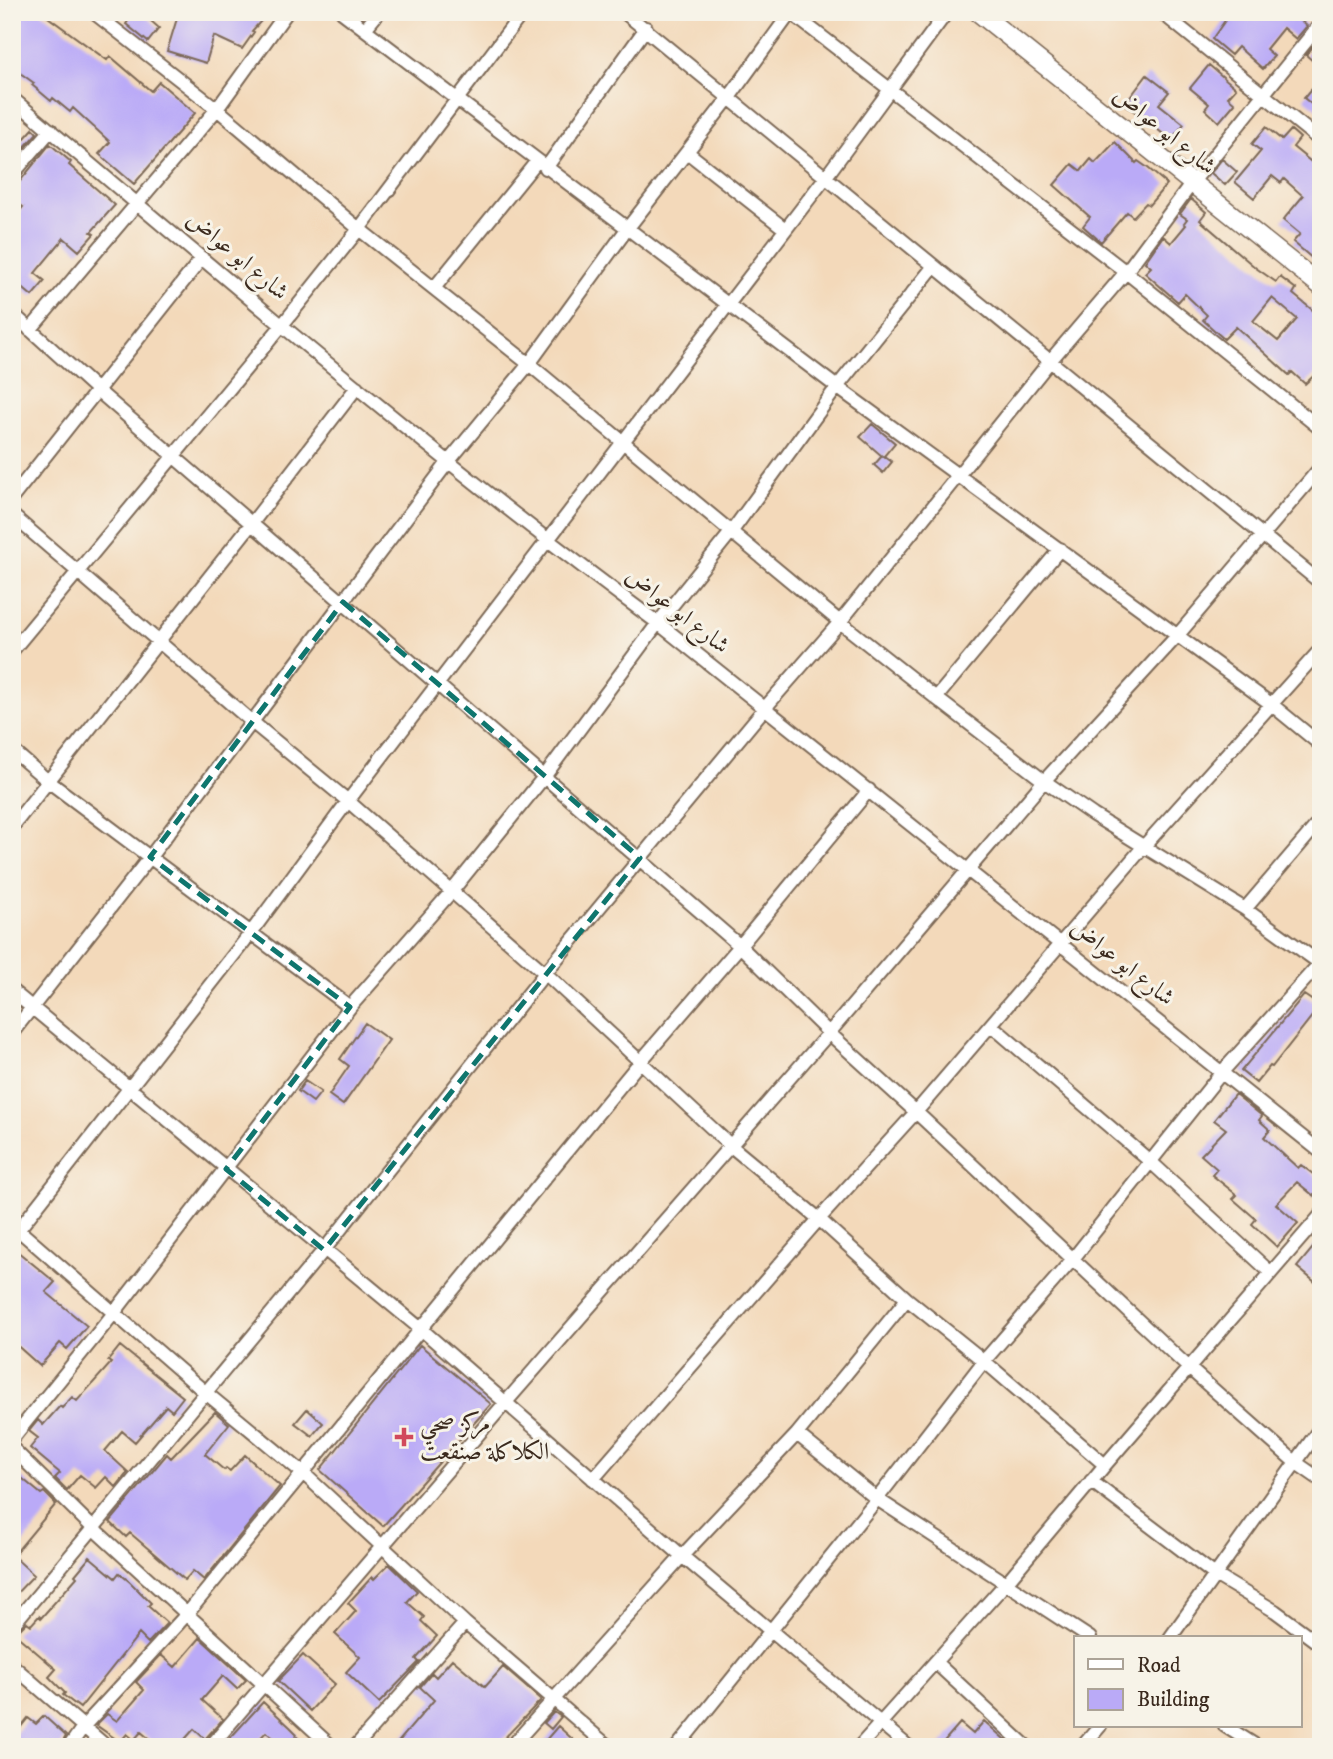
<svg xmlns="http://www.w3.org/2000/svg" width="1333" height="1759" font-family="'IM FELL DW Pica',Amiri,serif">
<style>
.building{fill:#baaaf7;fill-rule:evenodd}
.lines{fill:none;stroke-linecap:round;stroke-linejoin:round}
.street-casing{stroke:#7b6755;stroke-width:16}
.secondary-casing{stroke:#7b6755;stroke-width:21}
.street{stroke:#fff;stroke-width:12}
.secondary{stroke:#fff;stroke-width:18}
.marked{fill:none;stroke:#0f766e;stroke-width:5;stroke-dasharray:14 9;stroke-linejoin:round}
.poi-dot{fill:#d1495b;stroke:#f7f3e8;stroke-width:2.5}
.labels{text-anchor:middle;stroke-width:6;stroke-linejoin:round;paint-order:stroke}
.street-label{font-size:24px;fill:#3b2a1e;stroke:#f7f3e8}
.poi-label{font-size:24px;fill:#3b2a1e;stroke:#f7f3e8;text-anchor:start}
</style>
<rect width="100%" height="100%" fill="#f7f3e8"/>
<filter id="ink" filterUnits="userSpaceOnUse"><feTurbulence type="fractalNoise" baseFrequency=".0143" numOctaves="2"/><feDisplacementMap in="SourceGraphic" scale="14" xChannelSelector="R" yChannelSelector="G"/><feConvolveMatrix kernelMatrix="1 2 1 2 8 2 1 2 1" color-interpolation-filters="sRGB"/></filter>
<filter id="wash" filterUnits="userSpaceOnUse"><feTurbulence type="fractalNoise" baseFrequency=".00686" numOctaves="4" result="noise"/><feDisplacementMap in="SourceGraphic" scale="28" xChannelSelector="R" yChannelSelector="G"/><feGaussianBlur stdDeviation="1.57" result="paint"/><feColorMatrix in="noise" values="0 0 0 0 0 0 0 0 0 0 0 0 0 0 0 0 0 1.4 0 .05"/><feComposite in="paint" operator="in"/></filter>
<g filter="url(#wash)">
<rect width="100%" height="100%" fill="#f3d9ba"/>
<g id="blocks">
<path class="building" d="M12 12H41L107 60 110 56 151 91 159 82 195 113 134 184 99 154 110 142 73 108 70 112 53 98 51 101 32 85 34 83 12 67Z
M135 12H141L159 28 148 42 126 24Z
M179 12H269L252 31 254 32 242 49 214 36 206 63 167 51Z
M1231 12H1291L1307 26 1296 39 1283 28 1266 49 1274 56 1263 69 1238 47 1231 55 1212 39Z
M1321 37V68L1306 55Z
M1209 65 1236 88 1228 97 1235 103 1219 122 1205 109 1209 104 1190 88Z
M1147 75 1169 92 1159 104 1184 124 1171 140 1125 104Z
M1321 78V112L1304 98Z
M1266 127 1282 140 1291 130 1300 138 1293 147 1321 170V249L1313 259 1293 242 1300 234 1283 220 1303 196 1284 179 1281 183 1272 176 1254 198 1235 182 1261 151 1252 144Z
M33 129 37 133 15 158 12 156V131L23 140Z
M1115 142 1136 163 1138 161 1148 168 1167 184 1149 205 1146 203 1133 217 1127 212 1101 242 1083 226 1090 217 1054 185 1072 164 1081 171 1091 159 1095 163Z
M50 144 71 162 69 165 115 205 91 232 94 234 79 251 64 238 35 273 45 281 32 296 12 279V220L23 207 12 199V191Z
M1222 159 1237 172 1225 185 1211 173Z
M1191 199 1206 212 1200 220 1256 268 1276 282 1280 277 1296 289 1293 294 1321 317V369L1305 384 1292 372 1289 375 1236 327 1224 339 1203 320 1207 315 1185 294 1178 302 1145 273 1151 267 1145 262 1163 236 1171 243 1186 225 1184 223 1187 219 1180 214ZM1272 298 1297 319 1278 341 1253 321Z
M872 424 895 443 884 456 892 462 883 473 874 465 882 456 860 437Z
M1304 995 1320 1006 1272 1067 1270 1066 1256 1083 1241 1071Z
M365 1023 389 1040 343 1105 329 1095 349 1066 340 1059Z
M305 1081 321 1092 313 1102 298 1091Z
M1235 1094 1262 1116 1259 1120 1270 1130 1264 1137 1298 1168 1301 1165 1321 1180V1188L1314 1196 1297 1182 1276 1204 1298 1223 1277 1247 1252 1224 1256 1219 1233 1199 1237 1195 1212 1175 1217 1169 1201 1155 1226 1129 1214 1120Z
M1321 1238V1287L1297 1267Z
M12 1247 55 1282 46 1292 87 1326 67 1349 60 1343 40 1366 12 1341Z
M420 1345 491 1404 383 1526 320 1470Z
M120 1346 183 1397 172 1411 166 1406 135 1442 122 1431 105 1451 128 1472 116 1487 106 1477 96 1488 80 1475 67 1490 55 1478 60 1473 30 1448 38 1438 29 1431 38 1420 43 1425 60 1406 62 1408 72 1397 77 1401 111 1363 108 1361Z
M307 1409 323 1423 312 1436 295 1423Z
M215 1412 229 1424 205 1454 224 1470 226 1468 230 1471 245 1455 280 1486 204 1580 193 1571 185 1580 130 1533 126 1537 110 1522 167 1454 171 1458Z
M12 1470 41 1494 44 1492 56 1504 13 1556 34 1575 12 1598Z
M90 1557 115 1578 119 1573 130 1582 151 1603 148 1606 167 1623 148 1643 139 1634 80 1708 63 1695 65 1693 49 1677 56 1669 15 1634 27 1622 31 1625 39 1616 41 1618 77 1577 75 1575Z
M389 1564 417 1591 407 1602 424 1617 421 1621 437 1636 416 1659 419 1662 379 1703 346 1672 360 1657 335 1634 356 1611 348 1603 372 1577 374 1579Z
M200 1638 246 1680 237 1689 223 1676 202 1700 223 1719 205 1739 194 1729 178 1747H159L141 1732 134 1740 127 1734 120 1742 96 1725 107 1714 117 1721 144 1690 136 1682 161 1655 175 1667Z
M303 1655 335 1684 310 1711 278 1681Z
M452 1659 485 1687 503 1667 541 1700 496 1747H394L434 1700 420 1687 432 1673 436 1677Z
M263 1702 290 1727 297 1734 296 1736 307 1747H285L266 1732 252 1747H222Z
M554 1712 561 1717 551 1729 544 1723Z
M44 1716 66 1736 60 1747H12V1738L28 1718 36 1724Z
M984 1721 1013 1747H939L960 1723 973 1734Z
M558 1726 581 1747H551L545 1741Z"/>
</g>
</g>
<g filter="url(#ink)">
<use href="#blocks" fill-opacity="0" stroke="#7b6755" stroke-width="2"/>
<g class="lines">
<defs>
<path id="street" d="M93 12 217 109 359 229 529 364 840 622 936 698 1044 781 1093 815 1245 909 1321 964
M342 12 837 387 1271 704 1321 745
M624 12 1321 583
M790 12 1126 272 1321 429
M1161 12 1321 141
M365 29 379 12
M12 98C224 277 435 459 658 623L1321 1152
M687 152 785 229
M546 168 646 28
M12 175 51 130
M435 287 537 161
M12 313 97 390 740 946 829 1033 916 1112 1189 1368 1295 1462 1321 1480
M30 330 217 109 287 12
M12 498 202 258
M12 515 252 722 348 801 545 973 731 1146 819 1219 907 1299 984 1361 1105 1465
M12 651 283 324 359 229 523 12
M936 698 1060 549
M12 750 48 781 350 1007
M12 827 252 523 357 387
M1245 909 1321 820
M12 991 421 1329 682 1556 909 1747
M991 1025 1152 1163 1271 1273
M12 1033 150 857 449 461 529 364 627 229 728 99 791 12
M14 1226 206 1393 303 1473 465 1623 609 1747
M12 1238 250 934 348 801 825 178 947 12
M797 1434 877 1499 1090 1638
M12 1439 114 1313 350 1007 452 891 544 777 658 623 732 531 837 387 934 266
M12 1448 94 1529 332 1747
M593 1479 819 1219 916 1112 1145 845 1321 649
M1091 1481 1215 1575 1275 1611 1321 1645
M12 1626 324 1250 545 973 764 709 840 622 1050 361 1126 272 1192 183 1321 23
M1170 1638 1321 1427
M935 1662 1027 1747
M12 1665 107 1747
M1225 1726 1258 1747
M69 1747 83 1727 187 1614 640 1062 740 946 869 790
M210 1747 506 1402 829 1033 1044 781 1177 636 1321 467
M355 1747 465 1623
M511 1747 682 1556 797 1434 907 1299
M677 1747 877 1499 984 1361 1072 1260 1222 1072 1321 962
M859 1747 1006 1583 1105 1465 1321 1215
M1082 1747 1100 1726"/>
<path id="secondary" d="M978 12 1321 286"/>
</defs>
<use href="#street" class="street-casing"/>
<use href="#secondary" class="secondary-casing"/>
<use href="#street" class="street"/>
<use href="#secondary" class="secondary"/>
</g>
</g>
<path class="marked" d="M343 602 640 858 324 1250 226 1169 350 1007 150 857Z"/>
<path class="poi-dot" d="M400.5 1426.5h7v7h7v7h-7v7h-7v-7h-7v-7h7z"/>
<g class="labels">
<g class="street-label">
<text transform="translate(1165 130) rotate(39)" y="8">شارع ابو عواض</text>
<text transform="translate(238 255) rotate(40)" y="8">شارع ابو عواض</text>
<text transform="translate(678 610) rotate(38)" y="8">شارع ابو عواض</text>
<text transform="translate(1123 962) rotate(38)" y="8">شارع ابو عواض</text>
</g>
<g class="poi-label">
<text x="420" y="1431">مركز صحي<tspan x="420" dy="28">الكلاكلة صنقعت</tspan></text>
</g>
</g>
<rect width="1333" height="1759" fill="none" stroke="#f7f3e8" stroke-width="42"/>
<rect x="1074" y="1636" width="228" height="91" fill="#f7f3e8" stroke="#aca397" stroke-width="2"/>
<rect x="1088" y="1659" width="35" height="10" fill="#ffffff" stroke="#aca397" stroke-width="2"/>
<text x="1137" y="1672" font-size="21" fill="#3b2a1e">Road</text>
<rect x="1088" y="1689" width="35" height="21" fill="#baaaf7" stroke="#aca397" stroke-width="2"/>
<text x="1137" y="1706" font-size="21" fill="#3b2a1e">Building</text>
</svg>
